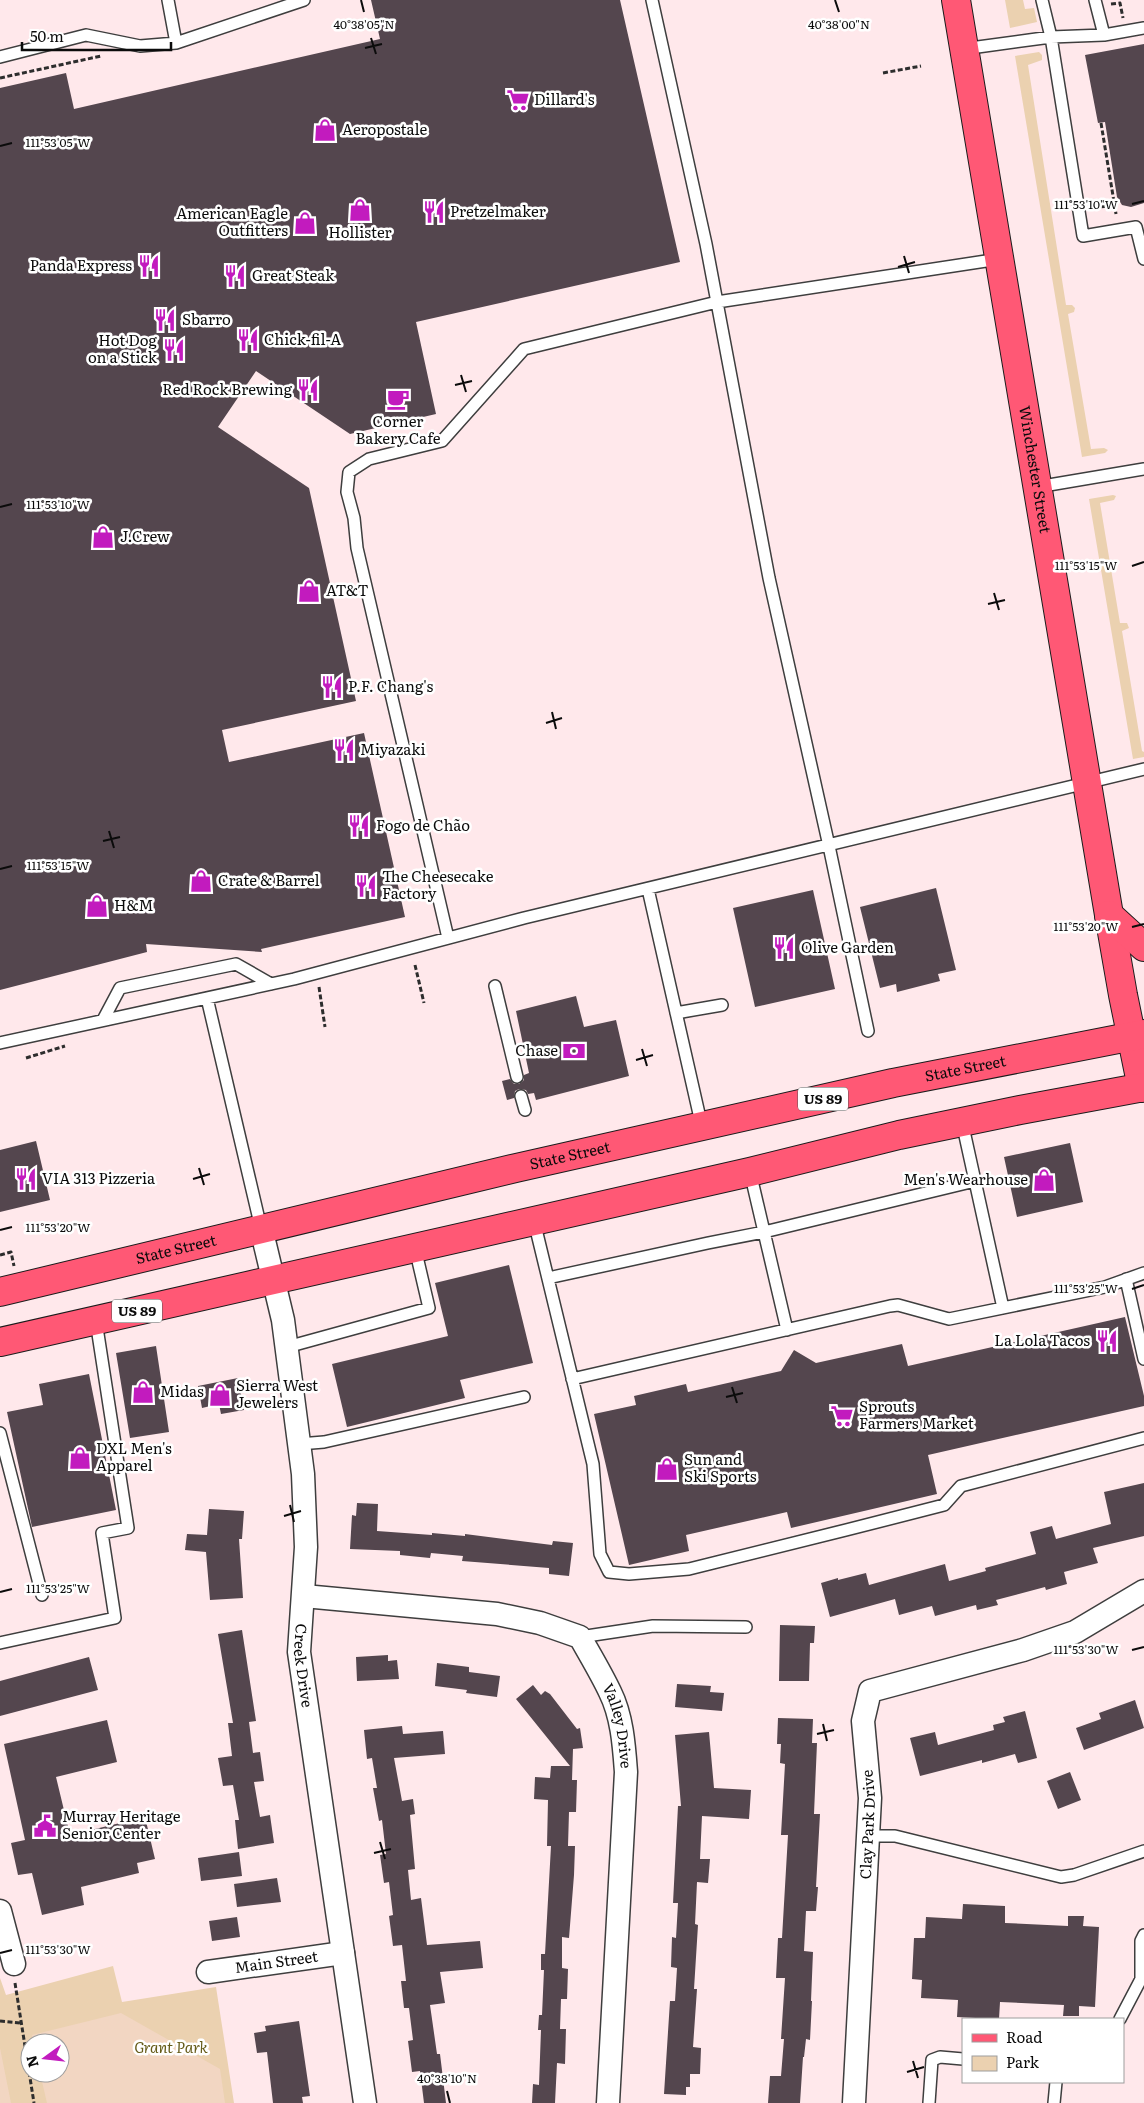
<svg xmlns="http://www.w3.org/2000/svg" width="1144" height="2103" font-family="Literata,serif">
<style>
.green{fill:#ebd1b0;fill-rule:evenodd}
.pitch{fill:#f2d6c2}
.building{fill:#54464e}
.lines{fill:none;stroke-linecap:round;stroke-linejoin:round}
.lane-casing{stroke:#3e3e3e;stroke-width:14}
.street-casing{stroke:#3e3e3e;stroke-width:25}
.primary-casing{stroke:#1c1c1c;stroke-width:30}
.path{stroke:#2d2d2d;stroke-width:3;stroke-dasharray:5 2.5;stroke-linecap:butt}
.lane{stroke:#fff;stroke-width:11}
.street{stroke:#fff;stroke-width:22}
.primary{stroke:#ff5875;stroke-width:28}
.ticks{fill:none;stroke:#0b0b0b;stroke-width:2}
.labels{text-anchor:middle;stroke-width:5;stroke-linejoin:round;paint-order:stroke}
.shield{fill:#fff;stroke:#545454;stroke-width:1}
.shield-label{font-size:14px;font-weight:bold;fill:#0b0b0b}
.poi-label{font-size:15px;fill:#0b0b0b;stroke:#fff;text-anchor:start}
.street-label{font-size:15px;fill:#0b0b0b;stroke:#fff}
.park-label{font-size:15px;font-style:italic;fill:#655b18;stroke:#fff}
.ticks-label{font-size:12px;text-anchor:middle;fill:#0b0b0b;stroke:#fff;stroke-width:5;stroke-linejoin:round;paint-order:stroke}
</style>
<rect width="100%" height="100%" fill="#ffe8eb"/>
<path class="green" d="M1005 0H1023L1025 9 1034 8 1037 22 1010 28Z
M1039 52 1042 55V60L1028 65 1066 305H1072L1075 308 1074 312 1068 314 1091 449 1104 448 1108 450 1105 453 1082 457 1015 56Z
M1113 495 1116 496 1114 500 1100 503 1120 623H1127L1129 628 1122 631 1142 751 1144 752V757L1133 759 1089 499Z
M113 1966 122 2002 216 1987 234 2103H0V1978L6 1995ZM30 2043H60V2073H30Z"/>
<path class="pitch" d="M121 2013 220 2069 225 2103H47L40 2073H60V2043H34L32 2035Z
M0 2048 11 2103H0Z"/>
<path class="building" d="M371 0H620L680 262 416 322 436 414 350 434 256 371 218 427 309 488 356 701 222 730 229 762 364 733 405 917 261 949 262 952 146 944 147 952 0 990V88L66 73 74 109 380 39Z
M1144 44V203L1131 207 1122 205 1117 197 1105 122 1098 123 1085 55Z
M936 888 956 970 938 974 940 981 897 992 896 984 880 988 860 907Z
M813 890 835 989 755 1007 733 908Z
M576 996 584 1027 616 1020 629 1076 536 1100 534 1093 528 1094 526 1090 519 1089 515 1091 514 1098 507 1100 502 1081 510 1079 514 1084H519L524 1080V1075L529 1073 516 1011Z
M36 1141 50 1200 0 1212V1150Z
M1070 1143 1083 1202 1017 1217 1004 1157Z
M509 1265 533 1363 460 1380 465 1398 347 1427 332 1364 448 1336 435 1283Z
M1125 1317 1144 1396V1406L928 1455 937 1494 791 1528 787 1512 686 1535 689 1551 629 1565 594 1414 636 1405 634 1396 686 1384 688 1392 781 1371 794 1350 816 1363 902 1344 908 1366Z
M156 1346 169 1432 130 1438 116 1353Z
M89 1374 116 1510 32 1527 7 1412 43 1405 39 1384Z
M238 1378 244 1410 221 1414 219 1404 202 1408 198 1386Z
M1144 1483V1536L1093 1548 1098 1563 1064 1572 1067 1584 1046 1590 1045 1587 996 1600 998 1605 977 1610 976 1605 935 1616 932 1606 899 1615 895 1599 830 1617 821 1583 838 1578V1580L866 1573 869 1585 945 1564 949 1581 986 1571 985 1568 1036 1554 1030 1532 1052 1526 1056 1539 1111 1524 1104 1492Z
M357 1503 378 1504 377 1531 432 1535V1533L465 1536V1534L552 1545 553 1541 573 1543 569 1576 549 1574V1568L462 1561 463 1556 431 1553 430 1558 400 1555V1551L350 1549 352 1515 356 1516Z
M209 1509 244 1511 242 1539H239L243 1598 210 1600 206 1552 185 1550 187 1534 207 1535Z
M780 1625 815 1626 814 1643H810L809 1681H779Z
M242 1630 256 1721 249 1722 253 1753 260 1752 264 1781 254 1782 260 1817 270 1815 274 1843 238 1849 235 1820H239L233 1785 223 1786 218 1758 232 1756 228 1723H233L218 1634Z
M388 1655V1661L397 1660 399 1679 357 1681 356 1657Z
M89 1657 98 1690 0 1716V1681Z
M437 1663 469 1667V1672L500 1676 497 1697 466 1693 467 1690 435 1686Z
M677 1684 711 1686 710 1692 724 1693 722 1711 675 1707Z
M533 1685 541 1695 545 1691 550 1694 577 1729 580 1728 583 1748 573 1749 572 1780H577L576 1812H569L568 1846H575L574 1875 569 1938 562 1937V1968L568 1969 567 1999H561L560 2029H566L565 2064 557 2063 555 2103H532L533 2084 539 2085 541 2030H538L539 2015H542L544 1970H541V1954H545L551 1846H547L548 1800 534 1799 535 1777 550 1778 551 1766H570L516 1699Z
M1135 1700 1144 1728 1084 1750 1076 1728 1101 1719 1099 1713Z
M1025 1711 1037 1758 1018 1763 1015 1754 982 1763V1760L920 1776 910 1738 935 1732 938 1745 994 1730 993 1725 1005 1722 1003 1717Z
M778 1718 813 1719 812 1743H817L814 1814H820L816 1887H818L816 1911H806L804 1951 813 1952 811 2001H812L810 2040 806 2039 804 2057H803L800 2103H768L770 2076H781L784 2039H781L785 1978H776L778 1938H782L788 1835H781L785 1764 780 1763 781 1744H777Z
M107 1720 117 1762 56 1777 70 1835 145 1817 155 1859 137 1863 139 1873 81 1887 84 1905 42 1915 32 1873 18 1875 11 1843 25 1840 4 1744Z
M402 1726 403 1734 443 1731 445 1754 394 1758 402 1801 413 1799 415 1814 410 1815 415 1869 408 1870 411 1900 421 1898 427 1945 480 1941 483 1968 440 1972 445 2003 430 2005 437 2054H440L446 2103H424L420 2071 412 2072 408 2041 413 2040 409 2008H404L401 1981H406L402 1945 393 1946 389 1916 393 1915 389 1882 384 1883 380 1855 386 1854 382 1820 379 1821 373 1788H377L372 1758 367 1759 364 1730Z
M709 1732 714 1788 751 1790 749 1819 702 1816 700 1859H710L708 1883 697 1882 695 1924 698 1925 694 1989H697L693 2047 701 2048 700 2074H690V2087H686V2095L664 2094 670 2001H675L677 1968 671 1967 672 1937 676 1938 678 1903H673L678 1806H681L675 1735Z
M1070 1772 1081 1800 1058 1809 1047 1781Z
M239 1852 242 1876 201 1881 198 1858Z
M277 1878 281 1902 237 1907 234 1884Z
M963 1904 1005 1906V1923L1068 1926V1916H1084L1083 1926 1099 1927 1095 2007 1079 2006V2016H1063L1064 2005 1000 2002 999 2019H994L957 2017 958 2000 921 1998 922 1980 912 1979 914 1938H925L926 1917 962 1919Z
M237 1917 240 1937 212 1941 209 1921Z
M299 2021 310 2096 302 2097 303 2103H273L267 2052 257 2053 254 2033 266 2031 265 2026Z"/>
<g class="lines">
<defs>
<path id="lane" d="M652 0 706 244 769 578 829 846 868 1031
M1042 0 1051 37 1083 236 1136 227 1144 259
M1095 0 1104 35
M176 43 304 0
M963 49 1051 37 1104 35 1144 28
M0 57 86 35 140 46 176 43 168 0
M1037 487 1144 469
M648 889 702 1127
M448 938 357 548 354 518 347 492 349 472 369 459 442 441 524 349 717 302 999 259
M495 986 517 1077
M207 998 261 1228
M676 1013 722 1005
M103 1020 120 988 236 964 271 984
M0 1043 294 979 524 918 1144 769
M521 1096 525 1110
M962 1122 975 1181
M750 1172 787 1330
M534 1221 593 1464 600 1554 609 1572 629 1574 689 1569 846 1530 944 1505 961 1486 1144 1438
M548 1278 708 1243 764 1232 975 1181 1003 1308
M1126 1279 1144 1359
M287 1347 429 1308 415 1248
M572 1379 890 1306 898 1305 949 1319 1105 1287 1144 1273
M0 1433 42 1595
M299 1444 324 1442 524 1397
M580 1637 653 1626 746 1627
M0 1643 115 1618 102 1533 128 1528 96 1321
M868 1836H895L1061 1877 1074 1875 1144 1851
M1120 2019 1141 1979V1941L1144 1935
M929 2103 932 2060 940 2057 963 2059
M1054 2103 1056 2082"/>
<g id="street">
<path id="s1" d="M261 1228 283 1320 303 1474 306 1547 299 1652 365 2103"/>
<path id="s2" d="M304 1596 497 1614 540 1623 580 1637C590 1655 601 1673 610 1692 622 1716 624 1745 626 1772L608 2103"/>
<path d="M0 1911 14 1964"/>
<path id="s3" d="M208 1972 343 1953"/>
<path id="s4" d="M854 2103 870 1798 863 1721 870 1691 1023 1650 1075 1632 1144 1591"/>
</g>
<g id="primary">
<path id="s5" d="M956 0 1109 915 1123 995 1142 1088"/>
<path d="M1109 915 1144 947"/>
<path id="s6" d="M0 1292 516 1168 893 1083 1144 1034"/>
<path d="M0 1342 750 1172 899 1135 1020 1110 1144 1087"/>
</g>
</defs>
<use href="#lane" class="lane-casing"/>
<use href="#street" class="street-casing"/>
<use href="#primary" class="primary-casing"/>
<path class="path" d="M1111 4 1120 3 1123 18
M883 73 921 66
M0 78 101 56
M1101 123 1116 214
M1094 208 1114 205
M415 965 424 1003
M319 987 325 1027
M26 1058 65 1046
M0 1255 11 1252 14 1266
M15 1983 34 2103
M0 2021 21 2023"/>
<use href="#lane" class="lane"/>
<use href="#street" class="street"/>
<use href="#primary" class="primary"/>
</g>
<path class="ticks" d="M361 0 364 12M835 0 839 12M371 38 376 54M365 48 382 44M0 146 12 143M1132 204 1144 201M904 256 909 273M898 267 915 262M461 375 466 392M455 385 472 381M0 507 12 504M1132 566 1144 562M994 593 999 610M988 604 1005 600M552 712 556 729M546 723 562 718M109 831 114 848M103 841 120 837M0 869 12 866M1132 927 1144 924M642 1049 647 1066M636 1060 653 1055M199 1168 204 1185M193 1179 210 1174M0 1230 12 1227M1132 1289 1144 1285M732 1387 737 1403M726 1397 743 1393M290 1505 294 1522M284 1516 301 1511M0 1592 12 1589M1132 1650 1144 1647M823 1724 827 1741M817 1734 834 1730M380 1842 385 1859M374 1853 391 1849M0 1953 12 1950M913 2061 918 2078M907 2072 924 2067M447 2091 450 2103"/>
<defs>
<symbol id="supermarket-bare" viewBox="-9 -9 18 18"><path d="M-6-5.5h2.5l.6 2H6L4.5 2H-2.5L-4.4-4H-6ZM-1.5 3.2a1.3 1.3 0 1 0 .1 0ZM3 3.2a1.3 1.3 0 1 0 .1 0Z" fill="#c21bbe" stroke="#fff" stroke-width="2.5" paint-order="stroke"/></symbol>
<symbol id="shop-bare" viewBox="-9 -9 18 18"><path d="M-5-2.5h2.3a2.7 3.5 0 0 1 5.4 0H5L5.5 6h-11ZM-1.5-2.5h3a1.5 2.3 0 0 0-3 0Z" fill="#c21bbe" stroke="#fff" stroke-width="2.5" paint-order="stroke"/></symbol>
<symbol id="restaurant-bare" viewBox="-9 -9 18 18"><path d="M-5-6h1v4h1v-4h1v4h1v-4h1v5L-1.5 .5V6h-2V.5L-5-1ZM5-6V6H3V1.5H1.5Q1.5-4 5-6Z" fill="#c21bbe" stroke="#fff" stroke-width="2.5" paint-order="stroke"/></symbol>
<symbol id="cafe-bare" viewBox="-9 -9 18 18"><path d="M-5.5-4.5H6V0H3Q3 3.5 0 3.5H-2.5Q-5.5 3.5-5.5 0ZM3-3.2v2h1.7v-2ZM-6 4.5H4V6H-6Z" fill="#c21bbe" stroke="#fff" stroke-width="2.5" paint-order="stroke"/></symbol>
<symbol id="bank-bare" viewBox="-9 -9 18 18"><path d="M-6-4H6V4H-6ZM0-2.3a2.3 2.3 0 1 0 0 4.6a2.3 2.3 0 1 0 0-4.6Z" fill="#c21bbe" stroke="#fff" stroke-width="2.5" paint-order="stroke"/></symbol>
<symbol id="civic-bare" viewBox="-9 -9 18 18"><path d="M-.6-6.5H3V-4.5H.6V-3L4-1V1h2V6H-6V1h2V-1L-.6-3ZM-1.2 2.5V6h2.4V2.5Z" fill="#c21bbe" stroke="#fff" stroke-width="2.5" paint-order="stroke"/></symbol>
</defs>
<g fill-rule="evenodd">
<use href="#supermarket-bare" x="502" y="84" width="32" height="32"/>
<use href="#shop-bare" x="309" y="114" width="32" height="32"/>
<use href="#shop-bare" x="344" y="194" width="32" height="32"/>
<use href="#restaurant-bare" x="418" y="196" width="32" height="32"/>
<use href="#shop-bare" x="289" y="207" width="32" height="32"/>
<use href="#restaurant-bare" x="133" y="250" width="32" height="32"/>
<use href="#restaurant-bare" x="219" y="260" width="32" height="32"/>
<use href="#restaurant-bare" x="149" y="304" width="32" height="32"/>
<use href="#restaurant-bare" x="232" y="324" width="32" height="32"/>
<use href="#restaurant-bare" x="158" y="334" width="32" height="32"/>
<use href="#restaurant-bare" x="292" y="374" width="32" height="32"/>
<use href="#cafe-bare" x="382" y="383" width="32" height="32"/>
<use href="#shop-bare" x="87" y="521" width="32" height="32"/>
<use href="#shop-bare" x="293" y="575" width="32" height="32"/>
<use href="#restaurant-bare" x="316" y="671" width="32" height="32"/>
<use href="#restaurant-bare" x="328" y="734" width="32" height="32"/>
<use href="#restaurant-bare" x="343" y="810" width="32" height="32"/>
<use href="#shop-bare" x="185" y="865" width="32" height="32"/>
<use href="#restaurant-bare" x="350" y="870" width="32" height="32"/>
<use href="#shop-bare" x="81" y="890" width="32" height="32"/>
<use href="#restaurant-bare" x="768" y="932" width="32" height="32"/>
<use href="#bank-bare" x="558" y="1035" width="32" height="32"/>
<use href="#restaurant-bare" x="10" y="1163" width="32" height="32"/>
<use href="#shop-bare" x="1028" y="1164" width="32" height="32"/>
<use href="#restaurant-bare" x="1091" y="1325" width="32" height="32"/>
<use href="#shop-bare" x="127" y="1376" width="32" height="32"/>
<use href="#shop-bare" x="204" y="1379" width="32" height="32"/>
<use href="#supermarket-bare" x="826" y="1400" width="32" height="32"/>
<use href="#shop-bare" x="64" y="1442" width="32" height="32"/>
<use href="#shop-bare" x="651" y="1453" width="32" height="32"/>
<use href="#civic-bare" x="29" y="1810" width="32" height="32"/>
</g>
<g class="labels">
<g class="shield">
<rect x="798" y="1087.5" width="50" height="23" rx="4"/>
<rect x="112" y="1299.5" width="50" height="23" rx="4"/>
</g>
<g class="shield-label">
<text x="823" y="1104">US 89</text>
<text x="137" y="1316">US 89</text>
</g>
<g class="poi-label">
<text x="534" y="105">Dillard's</text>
<text x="342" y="135">Aeropostale</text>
<text x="450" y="217">Pretzelmaker</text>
<text x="288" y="219" text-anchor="end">American Eagle<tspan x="288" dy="17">Outfitters</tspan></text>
<text x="360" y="238" text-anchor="middle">Hollister</text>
<text x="132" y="271" text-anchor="end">Panda Express</text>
<text x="252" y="281">Great Steak</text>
<text x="182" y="325">Sbarro</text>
<text x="264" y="345">Chick-fil-A</text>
<text x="157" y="346" text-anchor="end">Hot Dog<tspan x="157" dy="17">on a Stick</tspan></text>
<text x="292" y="395" text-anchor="end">Red Rock Brewing</text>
<text x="398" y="427" text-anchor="middle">Corner<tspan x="398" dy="17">Bakery Cafe</tspan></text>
<text x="120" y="542">J.Crew</text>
<text x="326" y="596">AT&amp;T</text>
<text x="348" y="692">P.F. Chang's</text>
<text x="360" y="755">Miyazaki</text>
<text x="376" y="831">Fogo de Chão</text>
<text x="382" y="882">The Cheesecake<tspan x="382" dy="17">Factory</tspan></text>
<text x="218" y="886">Crate &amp; Barrel</text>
<text x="114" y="911">H&amp;M</text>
<text x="801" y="953">Olive Garden</text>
<text x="558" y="1056" text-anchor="end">Chase</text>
<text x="42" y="1184">VIA 313 Pizzeria</text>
<text x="1028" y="1185" text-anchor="end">Men's Wearhouse</text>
<text x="1090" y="1346" text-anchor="end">La Lola Tacos</text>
<text x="236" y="1391">Sierra West<tspan x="236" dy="17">Jewelers</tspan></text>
<text x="160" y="1397">Midas</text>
<text x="859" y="1412">Sprouts<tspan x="859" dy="17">Farmers Market</tspan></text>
<text x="96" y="1454">DXL Men's<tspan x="96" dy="17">Apparel</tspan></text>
<text x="684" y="1465">Sun and<tspan x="684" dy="17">Ski Sports</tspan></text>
<text x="62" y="1822">Murray Heritage<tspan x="62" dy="17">Senior Center</tspan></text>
</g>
<g class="street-label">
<text dy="5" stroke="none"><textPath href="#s5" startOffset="476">Winchester Street</textPath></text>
<text dy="5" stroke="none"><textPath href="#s6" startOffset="991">State Street</textPath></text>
<text dy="5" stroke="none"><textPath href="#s6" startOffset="586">State Street</textPath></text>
<text dy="5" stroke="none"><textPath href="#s6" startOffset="181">State Street</textPath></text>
<text dy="5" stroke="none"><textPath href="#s1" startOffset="442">Creek Drive</textPath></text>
<text dy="5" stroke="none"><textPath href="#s2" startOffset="378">Valley Drive</textPath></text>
<text dy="5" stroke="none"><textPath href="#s4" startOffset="279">Clay Park Drive</textPath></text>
<text dy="5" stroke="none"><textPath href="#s3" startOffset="69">Main Street</textPath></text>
</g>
<g class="park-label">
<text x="171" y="2053">Grant Park</text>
</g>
</g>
<g class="ticks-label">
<text x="364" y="29">40°38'05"N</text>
<text x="839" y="29">40°38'00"N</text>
<text x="58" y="147">111°53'05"W</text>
<text x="1086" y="209">111°53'10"W</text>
<text x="58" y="509">111°53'10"W</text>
<text x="1086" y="570">111°53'15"W</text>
<text x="58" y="870">111°53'15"W</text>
<text x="1086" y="931">111°53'20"W</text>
<text x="58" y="1232">111°53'20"W</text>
<text x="1086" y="1293">111°53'25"W</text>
<text x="58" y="1593">111°53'25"W</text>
<text x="1086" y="1654">111°53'30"W</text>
<text x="58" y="1954">111°53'30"W</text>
<text x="447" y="2083">40°38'10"N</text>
</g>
<rect x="962" y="2018" width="162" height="65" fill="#ffffff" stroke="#9d9d9d"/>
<rect x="972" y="2034" width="25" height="8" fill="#ff5875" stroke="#9d9d9d"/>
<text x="1006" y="2043" font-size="15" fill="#0b0b0b">Road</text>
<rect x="972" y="2056" width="25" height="15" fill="#ebd1b0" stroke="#9d9d9d"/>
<text x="1006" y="2068" font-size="15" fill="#0b0b0b">Park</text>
<g transform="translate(45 2058) rotate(255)"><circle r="24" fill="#ffffff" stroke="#9d9d9d"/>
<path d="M0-4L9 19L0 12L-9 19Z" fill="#c21bbe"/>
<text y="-8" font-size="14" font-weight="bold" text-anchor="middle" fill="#0b0b0b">N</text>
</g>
<path d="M22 42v8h149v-8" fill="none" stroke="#0b0b0b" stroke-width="2.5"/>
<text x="30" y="42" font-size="15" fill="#0b0b0b" stroke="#ffffff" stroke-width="4" paint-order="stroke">50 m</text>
</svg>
